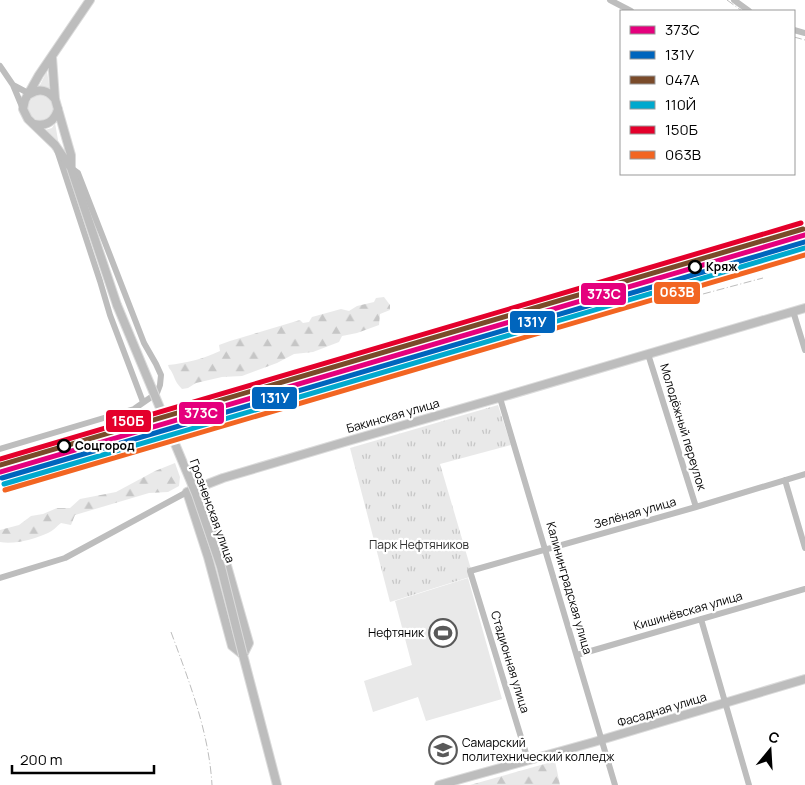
<svg xmlns="http://www.w3.org/2000/svg" width="805" height="785" font-family="Manrope,sans-serif">
<style>
.grass{fill:#e9e9e9}
.forest{fill:url(#forest-firs)}
.park{fill:url(#park-tufts)}
.lines{fill:none;stroke-linecap:round;stroke-linejoin:round}
.major-casing{stroke:#dbdbdb;stroke-width:10}
.minor{stroke:#bdbdbd;stroke-width:6}
.major{stroke:#bdbdbd;stroke-width:8}
.rail{stroke:#bdbdbd;stroke-width:1;stroke-dasharray:8 2.5 1 2.5;stroke-linecap:butt}
.major-bridge-casing{stroke:#dbdbdb;stroke-width:10;stroke-linecap:butt}
.major-bridge{stroke:#bdbdbd;stroke-width:8}
.rail-1-casing{stroke:#fff;stroke-width:9}
.rail-2-casing{stroke:#fff;stroke-width:9}
.rail-3-casing{stroke:#fff;stroke-width:9}
.rail-4-casing{stroke:#fff;stroke-width:9}
.rail-5-casing{stroke:#fff;stroke-width:9}
.rail-6-casing{stroke:#fff;stroke-width:9}
.rail-1{stroke:#e5007d;stroke-width:5}
.rail-2{stroke:#0065bd;stroke-width:5}
.rail-3{stroke:#7a4b2a;stroke-width:5}
.rail-4{stroke:#00a9ce;stroke-width:5}
.rail-5{stroke:#e4002b;stroke-width:5}
.rail-6{stroke:#f26522;stroke-width:5}
.stop-dot{fill:#fff;stroke:#000;stroke-width:2.5}
.labels{text-anchor:middle;stroke-width:4.5;stroke-linejoin:round;paint-order:stroke}
.stop-label{font-size:12px;font-weight:bold;fill:#000;stroke:#fff;text-anchor:start}
.street-label{font-size:12px;fill:#000;stroke:#fff}
.park-label{font-size:12px;fill:#2e2e2e;stroke:#fff}
.poi-label{font-size:12px;fill:#000;stroke:#fff;text-anchor:end}
.line-badge{stroke:#fff;stroke-width:2}
.badge-label{font-size:14px;text-anchor:middle;font-weight:bold;fill:#fff}
</style>
<defs>
<pattern id="forest-firs" width="22" height="20" patternUnits="userSpaceOnUse" patternTransform="scale(1.25)"><rect width="22" height="20" fill="#e9e9e9"/><path d="M5 1l3.5 6h-7zM16 11l3.5 6h-7z" fill="#c6c6c6"/></pattern>
<pattern id="park-tufts" width="24" height="20" patternUnits="userSpaceOnUse" patternTransform="scale(1.25)"><rect width="24" height="20" fill="#e9e9e9"/><path d="M3 7l-1-3M5 7V3M7 7l1-3M15 17l-1-3M17 17v-4M19 17l1-3" fill="none" stroke="#c6c6c6"/></pattern>
</defs>
<rect width="100%" height="100%" fill="#fff"/>
<path class="grass" d="M47 71 50 91 38 89Z
M28 108a13 13 0 1 1 26 0a13 13 0 1 1-26 0Z
M55 123 59 146 45 130 52 128Z
M468 578 502 699 426 721 418 697 373 712 364 681 412 665 395 601Z"/>
<path class="forest" d="M384 297 390 305V310L380 314 379 325 357 333 342 336 339 342 313 352 294 354 277 363 242 376 222 377 196 383 188 388 182 389C173 380 175 375 169 368L168 365C187 363 203 359 220 351L219 345 230 341 300 320 303 323 309 322 312 317 341 309 349 311 357 306 374 302 376 298Z
M175 463 180 477 179 486 168 492 149 493 75 515 71 525 61 523C57 526 53 531 48 533 35 539 14 545 0 542V530L19 525 31 516 43 514 57 508H70L80 499 116 492 155 471Z
M555 761 560 785H470Z"/>
<path class="park" d="M498 405 511 445 440 464 473 576 390 602 350 448Z"/>
<g class="lines">
<defs>
<path id="major" d="M90 0 39 75 25 100 23 109 28 119 55 145 71 168 117 305
M52 57 55 99 71 155V167
M30 94C39 88 48 90 55 99
M34 124C46 127 55 121 58 109
M202 486 220 541 249 643 243 655
M243 655 232 646 208 557 187 492 223 478 348 441 495 399 805 308
M243 655 277 785
M439 785 594 742 805 679"/>
</defs>
<use href="#major" class="major-casing"/>
<path class="minor" d="M610 0 631 11
M734 0 749 11
M794 30 805 33
M0 66 13 85 23 109
M13 85 30 94
M57 150 100 281 110 315 143 402
M793 311 805 350
M648 354 696 507
M500 398 615 785
M0 449 134 409 157 393 160 385 161 375 156 364 144 343 78 173 71 168
M785 480 805 548
M0 578 65 558 187 492
M701 619 749 785
M577 655 805 589
M528 760 470 571 696 507 805 474"/>
<use href="#major" class="major"/>
<path class="rail" d="M727 0 742 11
M794 37 805 40
M483 335 577 315 688 298 763 278
M460 339 490 333
M0 458 213 398 571 291
M171 632C189 681 209 732 212 785"/>
<defs>
<path id="major-bridge" d="M117 305 196 494 221 567 243 655"/>
</defs>
<use href="#major-bridge" class="major-bridge-casing"/>
<use href="#major-bridge" class="major-bridge"/>
<defs>
<path id="rail-1" d="M0 472 805 235"/>
<path id="rail-2" d="M2 478 805 242"/>
<path id="rail-3" d="M0 465 803 229"/>
<path id="rail-4" d="M4 484 805 248"/>
<path id="rail-5" d="M0 459 801 223"/>
<path id="rail-6" d="M5 490 805 255"/>
</defs>
<use href="#rail-1" class="rail-1-casing"/>
<use href="#rail-2" class="rail-2-casing"/>
<use href="#rail-3" class="rail-3-casing"/>
<use href="#rail-4" class="rail-4-casing"/>
<use href="#rail-5" class="rail-5-casing"/>
<use href="#rail-6" class="rail-6-casing"/>
<use href="#rail-1" class="rail-1"/>
<use href="#rail-2" class="rail-2"/>
<use href="#rail-3" class="rail-3"/>
<use href="#rail-4" class="rail-4"/>
<use href="#rail-5" class="rail-5"/>
<use href="#rail-6" class="rail-6"/>
</g>
<defs>
<symbol id="stadium-ring" viewBox="-11 -11 22 22"><circle r="9.5" fill="#fff" stroke="#595959" stroke-width="1.5"/><path d="M0-5a6.5 5 0 1 0 0 10a6.5 5 0 1 0 0-10ZM-3.5-1.8h7v3.6h-7Z" fill="#595959"/></symbol>
<symbol id="university-ring" viewBox="-11 -11 22 22"><circle r="9.5" fill="#fff" stroke="#595959" stroke-width="1.5"/><path d="M0-5L7-2L0 1L-7-2ZM-4 1L0 2.5L4 1V4Q0 6-4 4Z" fill="#595959"/></symbol>
</defs>
<g fill-rule="evenodd">
<use href="#stadium-ring" x="427" y="617" width="32" height="32"/>
<use href="#university-ring" x="427" y="734" width="32" height="32"/>
</g>
<g class="stop-dot">
<circle cx="695" cy="267" r="6"/>
<circle cx="64" cy="446" r="6"/>
</g>
<g class="labels">
<g class="stop-label">
<text x="706" y="271">Кряж</text>
<text x="75" y="450">Соцгород</text>
</g>
<g class="street-label">
<text transform="translate(393 416) rotate(-16)" y="4">Бакинская улица</text>
<text transform="translate(683 427) rotate(73)" y="4">Молодёжный переулок</text>
<text transform="translate(212 511) rotate(70)" y="4">Грозненская улица</text>
<text transform="translate(635 513) rotate(-16)" y="4">Зелёная улица</text>
<text transform="translate(569 588) rotate(74)" y="4">Калининградская улица</text>
<text transform="translate(688 611) rotate(-16)" y="4">Кишинёвская улица</text>
<text transform="translate(510 662) rotate(73)" y="4">Стадионная улица</text>
<text transform="translate(662 710) rotate(-17)" y="4">Фасадная улица</text>
</g>
<g class="park-label">
<text x="419" y="549">Парк Нефтяников</text>
</g>
<g class="poi-label">
<text x="424" y="637">Нефтяник</text>
<text x="462" y="747" text-anchor="start">Самарский<tspan x="462" dy="14">политехнический колледж</tspan></text>
</g>
</g>
<g class="line-badge">
<rect x="653" y="281" width="48" height="24" rx="5" fill="#f26522"/>
<rect x="580" y="282" width="47" height="24" rx="5" fill="#e5007d"/>
<rect x="509" y="310" width="47" height="24" rx="5" fill="#0065bd"/>
<rect x="251" y="386" width="47" height="24" rx="5" fill="#0065bd"/>
<rect x="178" y="401" width="47" height="24" rx="5" fill="#e5007d"/>
<rect x="105" y="409" width="47" height="24" rx="5" fill="#e4002b"/>
</g>
<g class="badge-label">
<text x="677" y="297">063В</text>
<text x="604" y="299">373C</text>
<text x="532" y="327">131У</text>
<text x="275" y="403">131У</text>
<text x="201" y="418">373C</text>
<text x="128" y="426">150Б</text>
</g>
<rect x="620" y="10" width="175" height="165" fill="#ffffff" stroke="#999999"/>
<rect x="630" y="26" width="25" height="8" fill="#e5007d" stroke="#999999"/>
<text x="665" y="35" font-size="15" fill="#000000">373C</text>
<rect x="630" y="51" width="25" height="8" fill="#0065bd" stroke="#999999"/>
<text x="665" y="60" font-size="15" fill="#000000">131У</text>
<rect x="630" y="76" width="25" height="8" fill="#7a4b2a" stroke="#999999"/>
<text x="665" y="85" font-size="15" fill="#000000">047А</text>
<rect x="630" y="101" width="25" height="8" fill="#00a9ce" stroke="#999999"/>
<text x="665" y="110" font-size="15" fill="#000000">110Й</text>
<rect x="630" y="126" width="25" height="8" fill="#e4002b" stroke="#999999"/>
<text x="665" y="135" font-size="15" fill="#000000">150Б</text>
<rect x="630" y="151" width="25" height="8" fill="#f26522" stroke="#999999"/>
<text x="665" y="160" font-size="15" fill="#000000">063В</text>
<g transform="translate(770 750) rotate(18)" stroke="#ffffff" stroke-width="4" paint-order="stroke">
<path d="M0-4L9 19L0 12L-9 19Z" fill="#000000"/>
<text y="-8" font-size="14" font-weight="bold" text-anchor="middle" fill="#000000">С</text>
</g>
<path d="M12 765v8h142v-8" fill="none" stroke="#000000" stroke-width="2.5"/>
<text x="20" y="765" font-size="15" fill="#000000" stroke="#ffffff" stroke-width="4" paint-order="stroke">200 m</text>
</svg>
